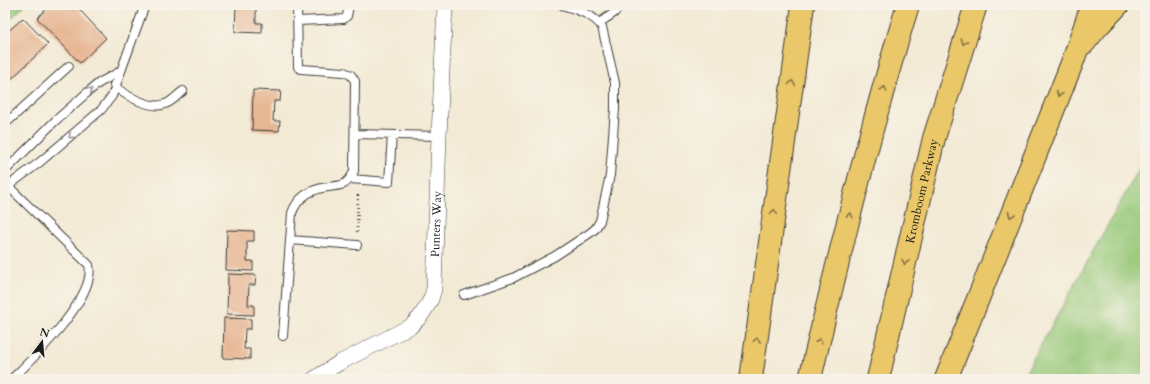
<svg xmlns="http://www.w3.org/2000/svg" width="1150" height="384" font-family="Cardo,serif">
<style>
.green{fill:#97c878;stroke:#5a724a}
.building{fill:#e7b794}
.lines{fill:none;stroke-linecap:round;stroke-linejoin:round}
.lane-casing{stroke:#3c3b38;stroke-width:10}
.street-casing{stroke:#3c3b38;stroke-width:16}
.highway-casing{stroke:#3c3b38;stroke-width:24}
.path{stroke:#3c3b38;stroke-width:2.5;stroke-dasharray:1 3;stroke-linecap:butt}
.lane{stroke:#fff;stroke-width:8}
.street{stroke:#fff;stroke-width:15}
.highway{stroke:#eac769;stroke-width:22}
.oneway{stroke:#837242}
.oneway2{stroke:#999}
.labels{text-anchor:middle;stroke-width:4;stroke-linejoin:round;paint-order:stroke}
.street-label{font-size:12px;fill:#1c1c1c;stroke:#f7f3e8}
</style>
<rect width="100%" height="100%" fill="#f7f3e8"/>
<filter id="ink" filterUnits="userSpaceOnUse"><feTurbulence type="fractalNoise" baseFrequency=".025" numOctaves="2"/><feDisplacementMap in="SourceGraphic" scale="8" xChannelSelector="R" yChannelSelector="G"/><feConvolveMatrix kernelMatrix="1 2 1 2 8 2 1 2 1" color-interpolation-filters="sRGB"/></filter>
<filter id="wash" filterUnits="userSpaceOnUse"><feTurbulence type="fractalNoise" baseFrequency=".012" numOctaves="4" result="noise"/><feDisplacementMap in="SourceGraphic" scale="16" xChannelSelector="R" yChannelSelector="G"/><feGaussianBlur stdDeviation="0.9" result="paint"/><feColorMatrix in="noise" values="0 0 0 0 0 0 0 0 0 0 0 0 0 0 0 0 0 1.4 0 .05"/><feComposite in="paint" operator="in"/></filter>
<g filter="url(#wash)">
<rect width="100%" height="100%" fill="#f3ead5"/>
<path class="green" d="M5 5H25L5 24Z
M1145 158V379H1022Z"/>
<g id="blocks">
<path class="building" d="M51 5H75L106 38 80 63 37 18Z
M236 5H256V23H262V33L235 32Z
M23 18 48 44 5 85V34Z
M253 90 281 91 280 101H274L273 121H280L279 131 252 130Z
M227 230 254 231V241H247V261H253V271L226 270Z
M228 274 256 275 255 285H249L248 305H254V315L227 314Z
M224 318 251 319V329H245L244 349H250V359L223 358Z"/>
</g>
</g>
<g filter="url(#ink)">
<use href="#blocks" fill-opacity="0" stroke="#3c3b38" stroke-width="1"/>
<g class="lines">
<defs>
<path id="lane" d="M298 21 344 19 347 16 349 5
M599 23 614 13 621 5
M114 85C123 95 152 110 165 104 172 102 177 95 183 91
M5 124 69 66
M355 134 439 136
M5 171 55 121 89 91 99 83 121 71
M350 179 389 182 392 135
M5 183 89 265C97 297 33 358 12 379
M5 187 8 186 40 162 101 110 112 96 145 5
M290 240 357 245
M464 295 513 278 555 256 590 233 595 229 600 221 610 175 615 109V83L602 27C593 14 577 10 562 5
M283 336 292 213C298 196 312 189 328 187 333 186 340 186 344 184 349 181 352 176 354 171L355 81 351 75 344 72 301 69 298 67 297 5"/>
<g id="street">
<path id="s1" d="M314 379 339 363 411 326 420 317 426 308 431 299 434 289 439 136 445 5"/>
</g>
<g id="highway">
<path d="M1084 43 1097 27 1118 5"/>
<path d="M751 379 803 5"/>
<path d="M810 379C839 254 870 128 908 5"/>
<path id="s2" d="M878 379 934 138 976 5"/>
<path d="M946 379 1074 58 1092 5"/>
</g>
</defs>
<use href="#lane" class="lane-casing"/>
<use href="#street" class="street-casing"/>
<use href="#highway" class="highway-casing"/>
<path class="path" d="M357 232 358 193"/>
<use href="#lane" class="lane"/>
<use href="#street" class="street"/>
<use href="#highway" class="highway"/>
</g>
<defs><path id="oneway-chevron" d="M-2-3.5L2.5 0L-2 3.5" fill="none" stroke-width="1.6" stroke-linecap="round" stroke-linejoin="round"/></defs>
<g class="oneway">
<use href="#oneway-chevron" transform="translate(964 42) rotate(107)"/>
<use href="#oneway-chevron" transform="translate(792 83) rotate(-82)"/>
<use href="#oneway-chevron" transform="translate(884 89) rotate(-75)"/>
<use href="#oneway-chevron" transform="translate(1059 94) rotate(112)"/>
<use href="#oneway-chevron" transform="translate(774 212) rotate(-82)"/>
<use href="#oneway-chevron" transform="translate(850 215) rotate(-76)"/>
<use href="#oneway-chevron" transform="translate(1011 215) rotate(112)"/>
<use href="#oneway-chevron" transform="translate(905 262) rotate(103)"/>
<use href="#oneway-chevron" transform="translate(757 340) rotate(-82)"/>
<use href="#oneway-chevron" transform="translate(819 341) rotate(-77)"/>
</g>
<g class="oneway2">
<use href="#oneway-chevron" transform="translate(90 90) rotate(-39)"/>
<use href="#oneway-chevron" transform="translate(71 136) rotate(139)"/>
</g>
</g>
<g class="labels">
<g class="street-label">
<text dy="4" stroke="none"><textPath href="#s2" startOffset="193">Kromboom Parkway</textPath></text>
<text dy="4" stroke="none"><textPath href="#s1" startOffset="220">Punters Way</textPath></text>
</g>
</g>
<rect width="1150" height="384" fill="none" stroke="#f7f3e8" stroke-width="20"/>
<g transform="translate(42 342) rotate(16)" stroke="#f7f3e8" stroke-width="3" paint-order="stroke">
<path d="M0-3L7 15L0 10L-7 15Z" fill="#1c1c1c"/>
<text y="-6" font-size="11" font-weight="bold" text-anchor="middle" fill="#1c1c1c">N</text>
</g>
</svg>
